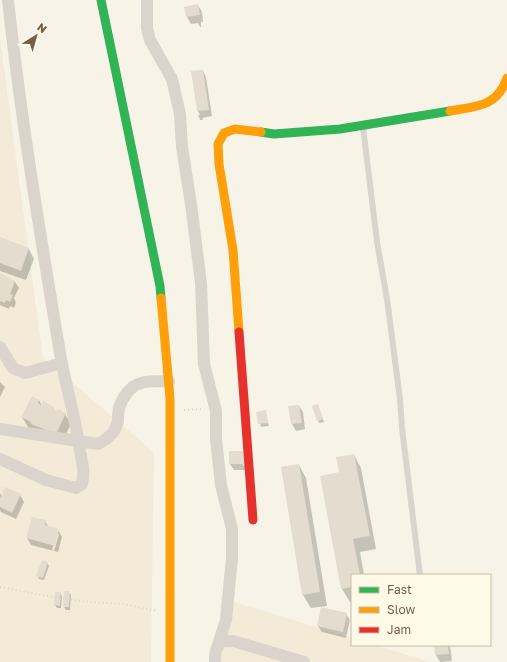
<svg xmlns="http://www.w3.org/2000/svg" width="507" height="662" font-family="'Golos Text',sans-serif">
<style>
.residential{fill:#f3ebd7}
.shadow{fill:#0003;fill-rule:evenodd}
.building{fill:#e3dccf}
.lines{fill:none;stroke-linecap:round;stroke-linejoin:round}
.path{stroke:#d9d4cb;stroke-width:2;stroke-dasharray:1 3;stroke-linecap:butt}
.lane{stroke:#dad4cc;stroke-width:6}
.street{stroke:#dad4cc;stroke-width:12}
.fast{stroke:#30b455;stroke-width:9}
.slow{stroke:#ff9f0a;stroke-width:9}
.jam{stroke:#e5322d;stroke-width:9}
</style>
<rect width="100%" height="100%" fill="#f7f4e7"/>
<path class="residential" d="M0 38 43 358 154 452 151 662H0Z
M221 598 352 638V645H375L430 662H219Z"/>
<path class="shadow" d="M198 5 202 12 203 22H201V27H200L198 23 191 24 187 17 185 8Z
M203 71 206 77 212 116 202 118 203 120H200L198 115H200L198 111 192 72Z
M0 238 29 249 34 259 26 280 0 271Z
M0 276 15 282 19 288 14 298 16 303 14 308 10 306 9 309 0 305Z
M0 382 5 387 0 397Z
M39 400 42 406 53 408 56 412 65 414 71 424 61 444 28 427 22 417Z
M318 405 324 422 319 423 318 420Z
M299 406 303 412 305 429 296 431 292 424Z
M265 411 269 426 261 427 257 413Z
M230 452 249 470H234L230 464Z
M354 455 361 468 376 549 360 552 364 575H352V602H350L342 589Z
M299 465 306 478 327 606 311 608 303 595 282 467Z
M0 493 2 496 20 495 24 502 16 519 1 512 0 510Z
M45 521 49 528 58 530 62 537 58 552 31 545 27 538ZM57 534H59L54 551 52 550Z
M47 563 49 566 44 580 39 579 38 576Z
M69 592 71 595 70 610H66L64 607Z
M60 593 62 596 61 608H57L55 605Z
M346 614 350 620 346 638 322 632 318 626Z
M435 645H450L452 661 440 662 436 655Z"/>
<path class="building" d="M198 4 200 15 186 17 184 7Z
M203 70 209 110 197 111 191 71Z
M0 237 29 248 21 271 0 263Z
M0 273 15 281 10 294 13 295 10 302 6 300 5 303 0 301Z
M32 396 39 400 38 403 41 405 43 401 54 407 53 409 57 411 58 409 66 413 56 434 31 424V422L21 417Z
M318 404 323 419 317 421 312 406Z
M299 405 302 423 291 424 288 406Z
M266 410 268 423 258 424 256 412Z
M229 451H246V464H229Z
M354 454 370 536 353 539 360 575H352V587L341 589 320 476 339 472 336 457Z
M299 464 320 592 302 595 281 467Z
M5 487 21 494 12 513 0 507V498Z
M32 517 46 520 45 525 59 529 55 546 26 538Z
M42 560 48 562 43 578 36 576Z
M64 591H70L69 607H63Z
M55 592H61L60 606 54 605Z
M321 607 347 613 343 632 317 626Z
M434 645H448L449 654 435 655Z"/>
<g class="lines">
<path class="path" d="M184 410 203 409
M0 587 58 598 89 602 123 604 157 611"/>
<path class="lane" d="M363 127 377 242 387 299 400 399 402 428 420 575"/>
<path class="street" d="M147 0V28L150 40 172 79 180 114 182 147 191 204 201 283 204 364 216 411V439L221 485 232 529V558L226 620 218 645
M0 347 13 368 25 373 62 363
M0 429 98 444C108 439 116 432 118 421 118 417 118 412 119 408 122 398 130 386 141 383 149 380 160 382 169 381
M0 459 46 480 76 488 82 484C85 472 82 462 80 451 76 420 67 390 61 359 41 240 21 120 8 0
M215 662C215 653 215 648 222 641H233L304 662"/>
<path class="fast" d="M101 0 160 286 161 298
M261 132 274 134 340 129 450 111"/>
<path class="slow" d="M450 111C477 106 497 107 507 78
M161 298 170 398V662
M239 332 233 250 219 164 218 144 224 133 235 129 261 132"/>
<path class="jam" d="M239 332 253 520"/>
</g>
<rect x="351" y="574" width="140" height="72" fill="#fffae8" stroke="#c8bca8"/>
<rect x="359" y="587" width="20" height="6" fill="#30b455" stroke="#c8bca8"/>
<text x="387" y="594" font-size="12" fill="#756047">Fast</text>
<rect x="359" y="607" width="20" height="6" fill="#ff9f0a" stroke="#c8bca8"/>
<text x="387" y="614" font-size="12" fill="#756047">Slow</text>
<rect x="359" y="627" width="20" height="6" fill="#e5322d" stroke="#c8bca8"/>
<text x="387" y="634" font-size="12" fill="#756047">Jam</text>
<g transform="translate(36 36) rotate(37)" stroke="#fffae8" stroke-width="3" paint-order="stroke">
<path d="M0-3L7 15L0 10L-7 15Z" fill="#756047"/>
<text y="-6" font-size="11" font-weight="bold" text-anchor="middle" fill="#756047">N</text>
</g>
</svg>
